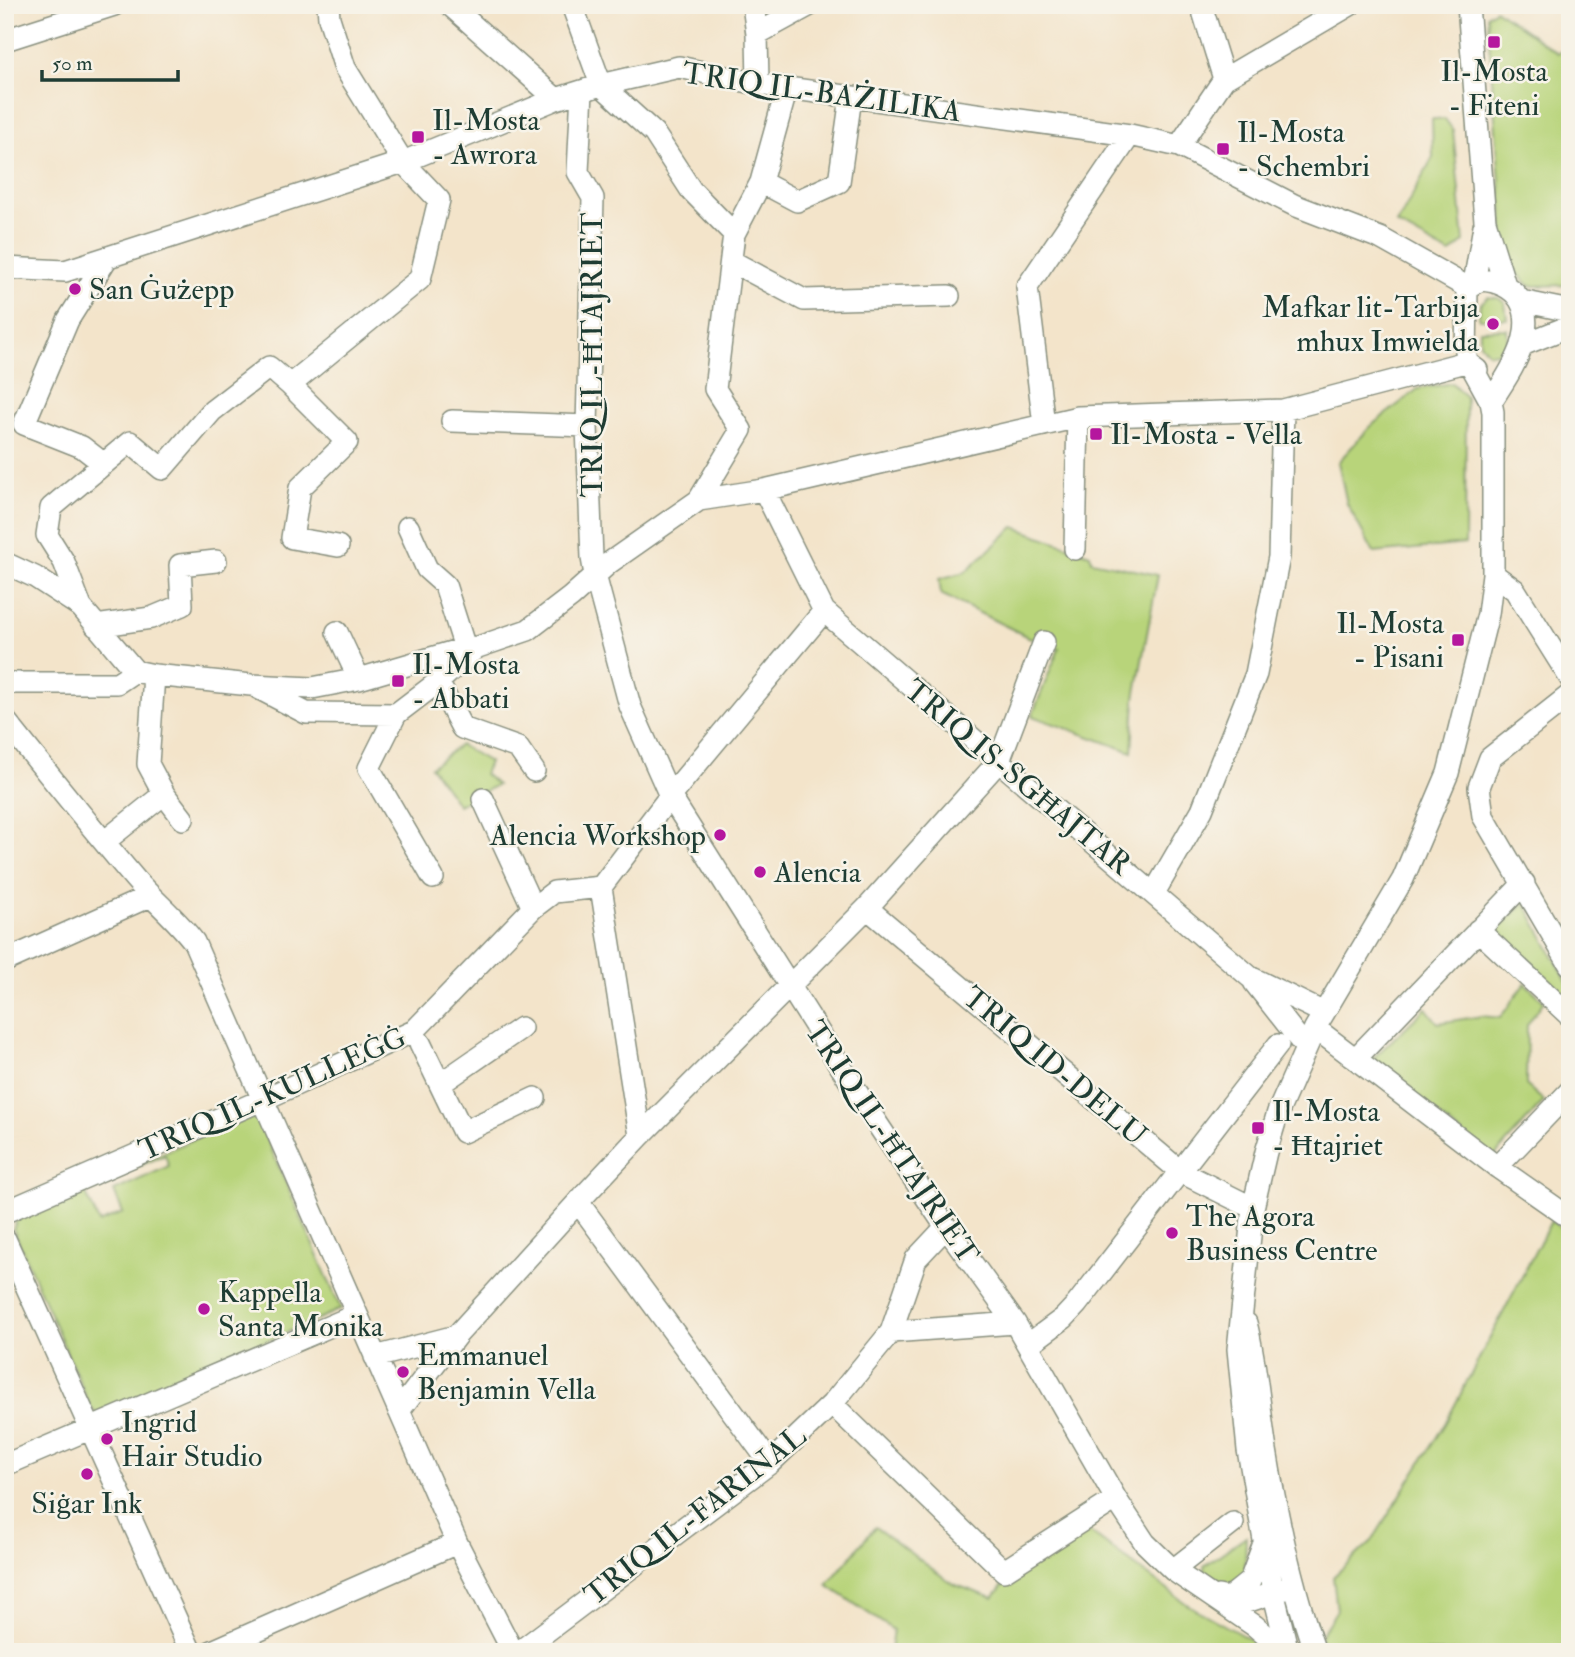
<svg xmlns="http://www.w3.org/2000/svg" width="1575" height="1657" font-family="'IM FELL Double Pica',serif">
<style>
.green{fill:#b8d47a;stroke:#6c8857;stroke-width:2;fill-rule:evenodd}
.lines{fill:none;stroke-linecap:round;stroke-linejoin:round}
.minor-casing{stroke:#89907f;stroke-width:24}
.minor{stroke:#fff;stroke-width:21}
.poi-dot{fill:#b5179e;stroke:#f7f3e8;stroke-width:2.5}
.labels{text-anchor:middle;stroke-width:5;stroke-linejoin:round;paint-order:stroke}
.poi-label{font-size:30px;fill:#1f3d34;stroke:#f7f3e8;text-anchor:start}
.street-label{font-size:30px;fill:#1f3d34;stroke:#f7f3e8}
</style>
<rect width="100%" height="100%" fill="#f7f3e8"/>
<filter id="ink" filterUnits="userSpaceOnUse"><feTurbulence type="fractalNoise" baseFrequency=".0143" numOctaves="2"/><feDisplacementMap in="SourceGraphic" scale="14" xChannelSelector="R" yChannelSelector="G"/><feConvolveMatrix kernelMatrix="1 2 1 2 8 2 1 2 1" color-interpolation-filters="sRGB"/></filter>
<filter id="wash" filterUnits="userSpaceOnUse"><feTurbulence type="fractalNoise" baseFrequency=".00686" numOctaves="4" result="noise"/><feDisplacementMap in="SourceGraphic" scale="28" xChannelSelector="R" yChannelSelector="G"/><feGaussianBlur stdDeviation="1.57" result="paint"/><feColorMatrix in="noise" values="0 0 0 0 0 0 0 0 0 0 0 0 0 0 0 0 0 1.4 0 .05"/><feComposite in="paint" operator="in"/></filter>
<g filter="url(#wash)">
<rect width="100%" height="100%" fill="#f3e4ca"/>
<path class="green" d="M1495 9 1558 53 1570 47V285L1530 286C1514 271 1501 258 1504 234L1487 15Z
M1432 119H1445L1453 130 1464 242 1450 254 1397 224 1433 157Z
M1488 297 1498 298 1505 303 1507 319H1479L1480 304Z
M1507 329 1508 343 1500 352 1489 353 1480 344V330Z
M1452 383 1466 397 1465 544 1374 553 1347 504 1338 462 1372 425 1418 389Z
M1014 527 1090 554 1092 561 1158 575 1135 698 1132 752 1032 716 1059 648 1026 636 941 594 939 579 965 572Z
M460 745 489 762 484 774 497 785 458 805 431 767Z
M1525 903 1570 987V1003L1492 934Z
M1525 983 1544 1001 1527 1025 1526 1085 1544 1101 1493 1158 1369 1062 1426 1008 1438 1023 1482 1016 1500 1018Z
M255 1112 341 1309 97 1415 91 1408 13 1229 18 1217ZM165 1155 169 1166 114 1191 123 1213 99 1223 84 1189Z
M1551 1221 1570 1234V1652H1326L1320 1636 1337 1610 1333 1577 1372 1541 1446 1422Z
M875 1527 953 1584 993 1598 1006 1582 1087 1530 1188 1605 1258 1644 1266 1652H894L890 1650 893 1630 827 1585Z
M1246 1536 1245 1575 1228 1584 1205 1573 1204 1566Z"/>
</g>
<g filter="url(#ink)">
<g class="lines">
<defs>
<path id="minor" d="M328 5 329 18 345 68 403 162 439 200 420 279 290 385 347 442 300 488 292 538 338 546
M450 5 556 99
M572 5 601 85 654 133 691 190 734 234
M753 5 757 34 758 84
M1201 5 1224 79
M1468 5 1485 221 1505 285
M757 34 810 5
M5 40 114 5
M582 91 578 172 593 198 587 426 592 558 595 575 630 706 670 796 870 1113 946 1227 1015 1323 1116 1499 1145 1543 1173 1570 1255 1626 1285 1652
M1179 146 1224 79 1350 5
M761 182 797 201 839 182 851 97
M731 261 804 300 949 296
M5 268 65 271 403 162 556 99 601 85 679 67 758 84 1130 135 1179 146 1294 205 1380 238 1467 287
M1474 283 1484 226
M1467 287 1481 280C1519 283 1533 309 1522 345 1516 365 1502 384 1491 402
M1467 287 1466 362 1477 370
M1521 301 1570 311
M1522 345 1570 326
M452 421 587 426
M1044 425 1027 287 1130 135
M104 464 82 447 24 424 68 320 107 258
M764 490 824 611 1250 977 1324 1013
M699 500 741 430 715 389 734 234 761 182 787 88
M408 527 427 569 445 585 465 648
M1075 549 1078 417
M5 563 35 577 81 607 135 671
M1493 574 1515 590 1570 678
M81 607 64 562 47 535 51 508 130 442 162 469 212 411 269 367 290 385
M96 626 151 618 182 605 180 565 216 561
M337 632 359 679
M438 682 462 728 518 748 534 771
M5 683H117L135 671 154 675 251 685 312 688 359 679 465 648 478 647 528 630 571 597 609 563 699 500 764 490 1078 417 1283 410 1466 362
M258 688 306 713 396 714 438 682 476 648
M1570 695 1490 758 1479 787 1483 816 1570 965
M396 714 369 768 433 878
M5 720C48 774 91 827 135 879 154 901 177 919 194 942L457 1543 513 1652
M164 794 183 819
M483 799 533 908
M104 842 164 794 148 764 154 675
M601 887 640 1136
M1154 893 1202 810 1256 674 1279 557 1283 410
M867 908 1181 1172 1253 1208
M1478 930 1570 1016
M5 961 150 896
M1254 982 1306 1048
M1315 1028 1497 1167 1570 1218
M420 1043 463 1132 535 1098
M1356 1058 1524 883
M440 1084 521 1028
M1497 1167 1570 1091
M578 1202 770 1463
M5 1212 262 1100 414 1031 533 908 554 892 601 887 670 796 824 611
M5 1239 191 1652
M1246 1323C1257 1365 1259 1408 1266 1450 1277 1518 1292 1587 1315 1652
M891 1332 1015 1323
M1029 1344 1064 1318 1077 1304 1278 1045
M375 1357 456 1336
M832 1404 1004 1571 1116 1499
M399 1411 456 1336 578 1202 640 1136 867 908 999 761 1044 642
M5 1465 356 1315
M1173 1570 1233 1523
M1218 1596 1246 1602 1285 1589
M1229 1598 1250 1581 1263 1546
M210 1652 457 1543
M519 1652 770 1463 832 1404 891 1332 916 1259 946 1227
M1288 1652 1273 1591 1248 1450 1238 1349 1253 1208 1266 1152 1278 1112 1315 1028 1403 879 1448 773 1488 614 1493 574V412L1491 402 1473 369"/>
</defs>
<use href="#minor" class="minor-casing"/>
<use href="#minor" class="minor"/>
</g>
</g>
<g class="poi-dot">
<rect x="1487" y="35" width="14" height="14" rx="3.5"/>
<rect x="411" y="130" width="14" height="14" rx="3.5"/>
<rect x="1216" y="142" width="14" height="14" rx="3.5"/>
<circle cx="75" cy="289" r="7"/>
<circle cx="1493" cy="324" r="7"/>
<rect x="1089" y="427" width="14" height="14" rx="3.5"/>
<rect x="1451" y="633" width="14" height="14" rx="3.5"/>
<rect x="391" y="674" width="14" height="14" rx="3.5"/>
<circle cx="720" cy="835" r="7"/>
<circle cx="760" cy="872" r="7"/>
<rect x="1251" y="1121" width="14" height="14" rx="3.5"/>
<circle cx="1172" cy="1233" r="7"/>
<circle cx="204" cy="1309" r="7"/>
<circle cx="403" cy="1372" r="7"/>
<circle cx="107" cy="1439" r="7"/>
<circle cx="87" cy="1474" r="7"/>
</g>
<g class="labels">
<g class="poi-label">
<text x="1494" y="81" text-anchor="middle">Il-Mosta<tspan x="1494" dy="34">- Fiteni</tspan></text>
<text x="432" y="130">Il-Mosta<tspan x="432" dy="34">- Awrora</tspan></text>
<text x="1237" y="142">Il-Mosta<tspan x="1237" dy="34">- Schembri</tspan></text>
<text x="89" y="299">San Ġużepp</text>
<text x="1479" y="317" text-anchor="end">Mafkar lit-Tarbija<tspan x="1479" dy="34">mhux Imwielda</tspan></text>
<text x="1110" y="444">Il-Mosta - Vella</text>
<text x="1444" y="633" text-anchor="end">Il-Mosta<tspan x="1444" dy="34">- Pisani</tspan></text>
<text x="412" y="674">Il-Mosta<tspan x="412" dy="34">- Abbati</tspan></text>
<text x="706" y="845" text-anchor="end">Alencia Workshop</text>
<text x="774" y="882">Alencia</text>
<text x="1272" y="1121">Il-Mosta<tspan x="1272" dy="34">- Ħtajriet</tspan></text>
<text x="1186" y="1226">The Agora<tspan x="1186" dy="34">Business Centre</tspan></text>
<text x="218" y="1302">Kappella<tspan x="218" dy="34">Santa Monika</tspan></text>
<text x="417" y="1365">Emmanuel<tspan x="417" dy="34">Benjamin Vella</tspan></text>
<text x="121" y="1432">Ingrid<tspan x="121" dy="34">Hair Studio</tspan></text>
<text x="87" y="1513" text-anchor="middle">Siġar Ink</text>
</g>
<g class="street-label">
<text transform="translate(822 92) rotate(8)" y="10">TRIQ IL-BAŻILIKA</text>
<text transform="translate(592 355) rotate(-90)" y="10">TRIQ IL-ĦTAJRIET</text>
<text transform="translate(1018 777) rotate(40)" y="10">TRIQ IS-SGĦAJTAR</text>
<text transform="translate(1055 1066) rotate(40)" y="10">TRIQ ID-DELU</text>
<text transform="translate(272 1093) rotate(-24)" y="10">TRIQ IL-KULLEĠĠ</text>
<text transform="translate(892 1142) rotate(56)" y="10">TRIQ IL-ĦTAJRIET</text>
<text transform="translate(695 1515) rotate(-38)" y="10">TRIQ IL-FARINAL</text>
</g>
</g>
<rect width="1575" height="1657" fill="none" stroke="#f7f3e8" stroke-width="28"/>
<path d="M42 70v10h136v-10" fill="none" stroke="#1f3d34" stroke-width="3.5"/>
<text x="52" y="70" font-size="21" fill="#1f3d34" stroke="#f7f3e8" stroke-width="5" paint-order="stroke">50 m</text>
</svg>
